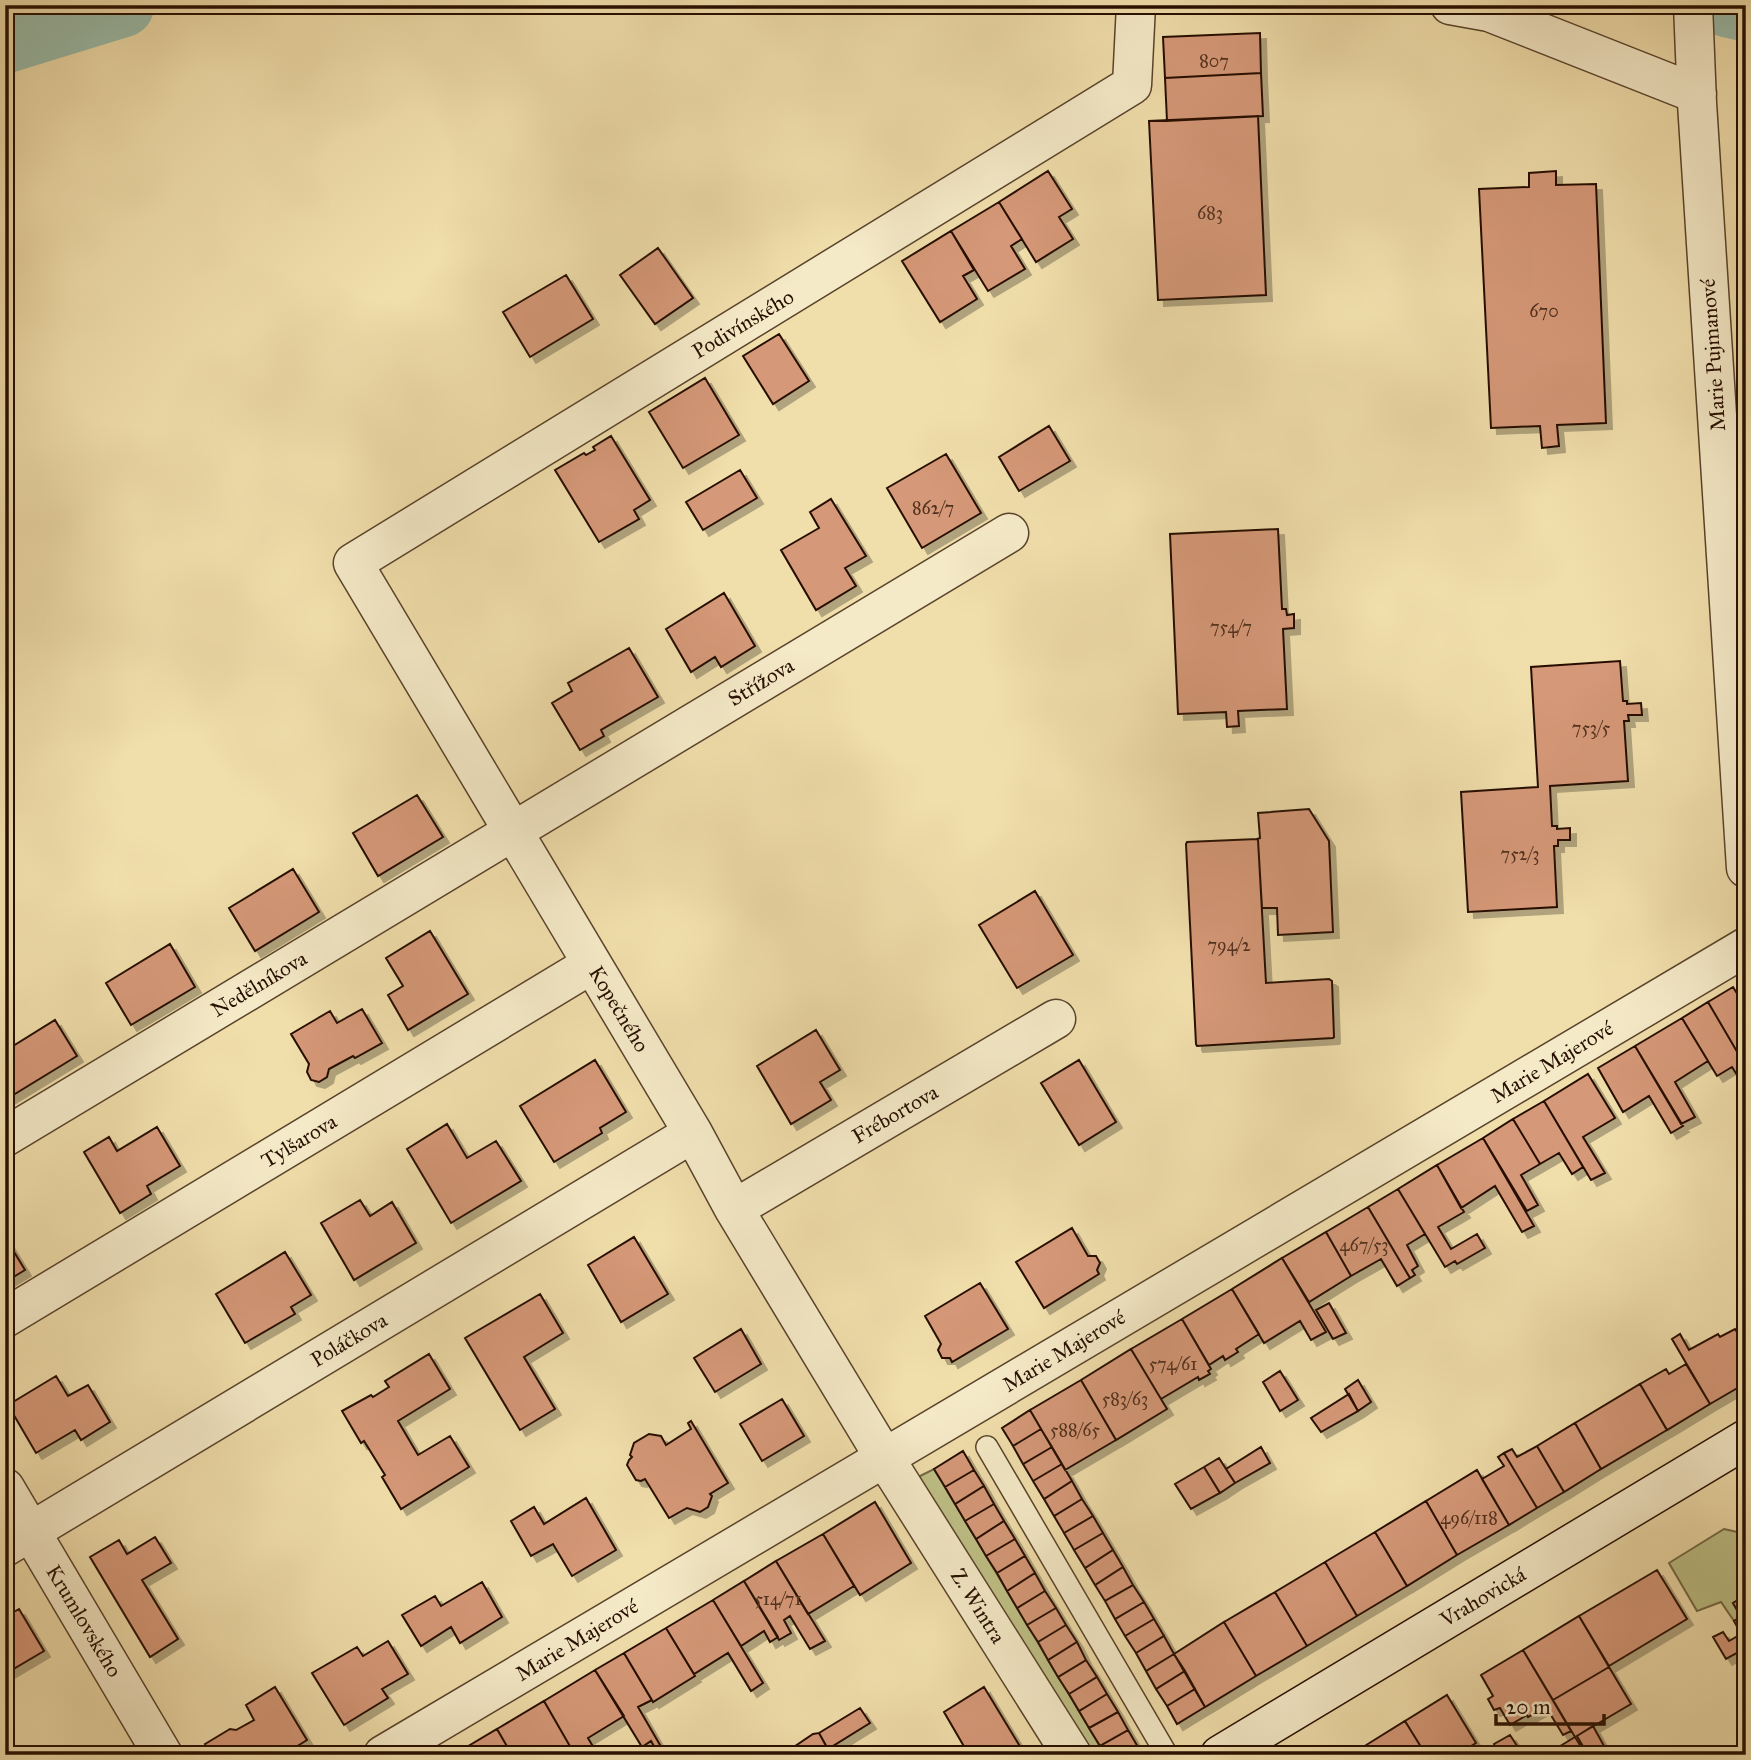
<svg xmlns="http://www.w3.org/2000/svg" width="1751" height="1760" font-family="'IM FELL Great Primer',serif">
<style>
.green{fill:#bec086;stroke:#726843;stroke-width:2}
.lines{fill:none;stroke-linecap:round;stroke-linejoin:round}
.river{stroke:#9abca9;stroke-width:65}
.building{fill:#d59878;stroke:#270f00;stroke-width:2;filter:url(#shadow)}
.lane-casing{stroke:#59432b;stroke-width:24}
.street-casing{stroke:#59432b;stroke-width:41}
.secondary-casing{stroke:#270f00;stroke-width:41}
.lane{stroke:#f5eac8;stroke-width:21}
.street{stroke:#f5eac8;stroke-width:38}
.secondary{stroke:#f5eac8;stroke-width:38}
.labels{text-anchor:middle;stroke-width:5;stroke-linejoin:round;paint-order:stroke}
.number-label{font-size:18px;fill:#52311e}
.street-label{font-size:21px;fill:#270f00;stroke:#f5eac8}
</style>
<defs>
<filter id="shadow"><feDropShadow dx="6" dy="6" stdDeviation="0" flood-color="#0004"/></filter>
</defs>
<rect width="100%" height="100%" fill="#f0deab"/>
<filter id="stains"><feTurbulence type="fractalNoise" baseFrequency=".00286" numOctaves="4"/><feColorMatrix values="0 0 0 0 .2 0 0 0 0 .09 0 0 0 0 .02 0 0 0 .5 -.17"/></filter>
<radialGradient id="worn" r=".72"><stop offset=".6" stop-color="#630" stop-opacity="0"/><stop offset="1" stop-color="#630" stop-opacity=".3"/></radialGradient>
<path class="green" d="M934 1469 1089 1728 1105 1755H1079L916 1478Z
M1724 1529 1746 1534V1595L1733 1603 1741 1617 1734 1621 1721 1602 1697 1611 1669 1563Z"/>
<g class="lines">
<path class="river" d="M1728 5 1746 9
M5 41 122 5"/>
</g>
<path class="building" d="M1260 33 1261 73 1165 78 1163 37Z
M1261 73 1263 116 1167 121 1165 78Z
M1258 116 1266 295 1158 300 1149 121Z
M1048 171 1072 209 1059 217 1073 239 1036 262 999 202Z
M1556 171V185L1596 184 1606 423 1557 425 1559 446 1542 448 1540 426 1491 428 1479 189 1529 187V173Z
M999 202 1022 239 1011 246 1025 269 988 291 951 231Z
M951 231 974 270 963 276 977 299 940 322 902 261Z
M658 248 693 298 655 324 620 275Z
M566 275 593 319 530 357 503 312Z
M779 334 809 381 773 404 743 356Z
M705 378 739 435 683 468 649 412Z
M1049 426 1070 461 1019 491 999 457Z
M611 436 650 500 634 510 639 519 599 542 555 470 584 453 586 455 595 450 593 447Z
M946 454 981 513 922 548 887 488Z
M740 470 757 498 703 530 686 502Z
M831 499 866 556 845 568 856 586 816 610 781 550 819 528 810 512Z
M1278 529 1282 609H1286L1287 615 1294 614V628L1283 629 1287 709 1238 711 1239 726 1227 727 1226 712 1178 714 1170 534Z
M724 593 755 646 721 667 715 657 691 672 666 629Z
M629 648 658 697 601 730 604 736 580 750 552 703 572 691 568 683Z
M1620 661 1623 701H1627V704L1641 703 1642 715H1628L1629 721H1624L1628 781 1550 786 1552 826H1557V829L1570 828V840H1558V846H1554L1557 907 1468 912 1461 792 1538 787 1531 667Z
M417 795 443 837 378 876 353 833Z
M1309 809 1329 841 1333 932 1278 935 1277 908H1262L1258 840 1257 839 1260 838 1258 813Z
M1257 839 1258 840 1266 983 1329 979 1332 981 1334 1037 1333 1038 1197 1046 1196 1044 1186 844 1187 842Z
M293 869 319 912 255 951 229 908Z
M1035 891 1073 955 1017 988 979 925Z
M430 931 468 994 408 1030 388 995 403 986 386 958Z
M170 944 195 987 131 1025 106 983Z
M1733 987 1746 1008V1067L1708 1002Z
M1708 1002 1746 1067V1089L1732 1067 1717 1076 1682 1018Z
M362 1009 382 1043 355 1058 353 1056 329 1069 327 1077 319 1082 311 1080 307 1072 309 1064 291 1034 330 1011 337 1023Z
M1682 1018 1708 1061 1675 1082 1695 1117 1681 1124 1635 1046Z
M55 1020 77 1056 5 1100V1051Z
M816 1030 840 1070 820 1082 831 1100 791 1124 757 1066Z
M1635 1046 1683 1126 1671 1133 1649 1096 1623 1112 1598 1068Z
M595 1060 626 1112 600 1128 602 1133 554 1162 520 1106Z
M1079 1060 1116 1122 1079 1145 1041 1083Z
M1588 1074 1615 1118 1583 1137 1605 1173 1591 1180 1544 1101Z
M1544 1101 1583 1167 1572 1174 1559 1153 1540 1164 1513 1119Z
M1513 1119 1540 1164 1521 1175 1538 1205 1527 1211 1483 1138Z
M447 1124 467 1158 496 1141 521 1181 451 1223 407 1149Z
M157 1127 180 1166 147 1186 151 1194 120 1213 84 1152 109 1137 117 1151Z
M1483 1138 1534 1226 1522 1232 1495 1186 1461 1208 1437 1165Z
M1437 1165 1464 1212 1438 1227 1451 1249 1477 1234 1485 1248 1457 1264 1455 1261 1445 1267 1398 1189Z
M1398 1189 1425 1234 1407 1245 1418 1266 1412 1270 1415 1275 1410 1278 1368 1207Z
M360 1200 370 1216 392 1202 416 1243 354 1280 321 1223Z
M1368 1207 1410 1278 1397 1286 1381 1259 1351 1276 1326 1232Z
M1072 1228 1088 1256H1096L1100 1263 1097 1270 1099 1274 1044 1308 1016 1262Z
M1326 1232 1351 1276 1309 1302 1282 1258Z
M5 1237 25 1270 5 1282Z
M634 1237 668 1294 621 1322 588 1265Z
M285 1252 311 1295 291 1307 295 1314 245 1343 216 1294Z
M1282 1258 1326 1332 1311 1340 1300 1321 1264 1343 1232 1289Z
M980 1283 1008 1329 952 1362 950 1358H942L938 1350 941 1344 925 1316Z
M1232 1289 1259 1334 1236 1349 1238 1352 1225 1360 1223 1356 1209 1365 1182 1319Z
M540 1294 563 1333 524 1357 555 1409 520 1430 465 1338Z
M1329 1303 1346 1333 1333 1339 1316 1310Z
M1182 1319 1211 1369 1208 1371 1210 1374 1199 1380 1198 1377 1161 1399 1131 1349Z
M741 1329 761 1364 715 1392 694 1358Z
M1735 1329 1746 1346V1383L1710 1404 1672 1339 1680 1334 1689 1350 1718 1334 1720 1337Z
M1131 1349 1167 1409 1116 1440 1081 1380Z
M429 1354 450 1389 398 1421 418 1455 450 1436 469 1467 401 1509 382 1477 385 1475 364 1441 361 1443 342 1411 371 1395 373 1397 389 1387 385 1381Z
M1686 1364 1710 1404 1667 1430 1640 1384 1666 1369 1669 1374Z
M1280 1371 1298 1400 1280 1411 1263 1382Z
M56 1376 68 1396 88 1385 110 1422 81 1440 75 1430 36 1453 8 1405Z
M1081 1380 1116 1440 1065 1470 1030 1410Z
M1358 1380 1371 1402 1358 1411 1345 1389Z
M1640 1384 1667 1430 1601 1469 1575 1423Z
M1349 1394 1358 1411 1321 1432 1311 1418Z
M782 1399 804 1436 762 1461 740 1424Z
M1030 1410 1041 1429 1013 1446 1002 1428Z
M691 1421 728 1483 710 1494 712 1496 708 1507 700 1512 687 1508 669 1518 645 1479 641 1481 636 1480 627 1465 629 1460 632 1457 630 1455 634 1443 649 1434 661 1436 666 1445 691 1429 688 1423Z
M1575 1423 1601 1469 1564 1492 1537 1446Z
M1041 1429 1052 1447 1023 1464 1013 1446Z
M1537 1446 1564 1492 1537 1508 1504 1453 1512 1449 1517 1457Z
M1052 1447 1062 1464 1033 1481 1023 1464Z
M1261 1447 1270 1463 1235 1483 1226 1469Z
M963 1451 974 1470 945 1487 934 1469Z
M1504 1453 1537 1508 1509 1525 1482 1479 1504 1466 1498 1457Z
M1219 1458 1235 1483 1220 1493 1204 1467Z
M1062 1464 1072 1481 1044 1499 1033 1481Z
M1204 1467 1220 1493 1191 1509 1175 1484Z
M974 1470 984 1486 955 1504 945 1487Z
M1477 1470 1509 1525 1457 1555 1426 1501Z
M1072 1481 1082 1499 1054 1516 1044 1499Z
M984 1486 994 1504 965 1521 955 1504Z
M586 1498 616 1550 572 1576 553 1544 531 1556 511 1521 534 1507 544 1524Z
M1082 1499 1093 1516 1064 1533 1054 1516Z
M1426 1501 1457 1555 1407 1586 1375 1532Z
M875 1502 911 1563 860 1595 823 1534Z
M994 1504 1004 1521 976 1539 965 1521Z
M1093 1516 1103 1533 1074 1550 1064 1533Z
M1004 1521 1015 1539 986 1556 976 1539Z
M1375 1532 1407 1586 1357 1616 1325 1562Z
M1103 1533 1113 1550 1085 1568 1074 1550Z
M823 1534 854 1586 808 1614 776 1561Z
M155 1537 171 1563 142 1580 178 1639 150 1657 90 1557 119 1540 127 1554Z
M1015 1539 1025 1556 997 1573 986 1556Z
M1113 1550 1123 1567 1095 1585 1085 1568Z
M1025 1556 1035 1573 1007 1591 997 1573Z
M776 1561 825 1641 810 1649 790 1616 784 1620 791 1633 779 1640 744 1581Z
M1325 1562 1357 1616 1307 1646 1275 1592Z
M1123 1567 1133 1585 1105 1601 1095 1585Z
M1657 1570 1687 1619 1609 1666 1579 1616Z
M1035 1573 1045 1591 1017 1608 1007 1591Z
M744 1581 778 1637 770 1642 764 1631 741 1646 713 1600Z
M482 1582 502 1617 460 1643 451 1627 421 1646 402 1615 435 1596 441 1606Z
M1133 1585 1144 1602 1115 1619 1105 1601Z
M1045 1591 1056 1608 1027 1625 1017 1608Z
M1275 1592 1307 1646 1256 1676 1224 1622Z
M1746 1595V1648L1726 1659 1713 1637 1723 1632 1729 1641 1741 1634 1734 1621 1741 1617 1733 1603Z
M713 1600 763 1683 751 1691 728 1653 694 1674 666 1628Z
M1144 1602 1154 1619 1125 1636 1115 1619Z
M1056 1608 1066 1625 1038 1642 1027 1625Z
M19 1609 44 1651 5 1674V1617Z
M1579 1616 1609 1667 1553 1700 1523 1650Z
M1154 1619 1164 1636 1136 1653 1125 1636Z
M1224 1622 1256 1676 1205 1707 1174 1654Z
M1066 1625 1077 1642 1048 1660 1038 1642Z
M666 1628 695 1676 653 1702 624 1653Z
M1164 1636 1174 1654 1146 1671 1136 1653Z
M388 1641 408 1674 382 1689 388 1698 344 1725 312 1673 357 1647 363 1656Z
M1077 1642 1086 1660 1058 1677 1048 1660Z
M1523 1650 1571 1731 1563 1735 1546 1707 1528 1717 1527 1715 1510 1725 1500 1708 1494 1710 1488 1699 1493 1696 1481 1675Z
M624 1653 652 1700 638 1707 660 1745 655 1748 651 1741 642 1747 595 1670Z
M1174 1654 1185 1671 1156 1689 1146 1671Z
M1086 1660 1097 1677 1069 1694 1058 1677Z
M1609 1667 1631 1704 1575 1737 1553 1700Z
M595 1670 624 1716 588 1738 598 1755H575L544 1701Z
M1185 1671 1195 1689 1167 1706 1156 1689Z
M1097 1677 1107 1694 1079 1711 1069 1694Z
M275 1687 307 1740 283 1755H211L205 1744 230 1729 236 1730 254 1720 246 1705Z
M984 1687 1024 1753 1022 1755H969L944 1712Z
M1195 1689 1205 1707 1177 1724 1167 1706Z
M1107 1694 1118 1712 1089 1728 1079 1711Z
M1447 1695 1476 1743 1456 1755H1426L1405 1721Z
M544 1701 575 1755H561L557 1747 545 1755H512L497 1729Z
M860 1708 870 1723 828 1749 819 1733Z
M1118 1712 1128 1730 1100 1746 1089 1728Z
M1405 1721 1426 1755H1367L1363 1747Z
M1593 1726 1609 1755H1588L1577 1736Z
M497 1729 512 1755H463L460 1751Z
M1128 1730 1138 1747 1126 1755H1105L1100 1746Z
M819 1733 831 1755H782L813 1734Z
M1510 1735 1523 1755H1501L1494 1744Z
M1575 1737 1586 1755H1547V1754Z"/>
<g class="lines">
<defs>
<path id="lane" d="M987 1447 1167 1755"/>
<path id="street" d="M1450 5 1489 12 1697 94
M1693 5 1697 103 1746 868
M5 1137 1009 533
M734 1209 1056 1019
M5 1318 592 964
M5 1488 163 1755
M5 1547 693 1133
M383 1755 1746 947
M1072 1755 884 1457 734 1209 693 1133 353 563 1132 85 1136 5"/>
<path id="secondary" d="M1220 1755 1746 1439"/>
</defs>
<use href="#lane" class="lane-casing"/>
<use href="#street" class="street-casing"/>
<use href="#secondary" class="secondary-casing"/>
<use href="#lane" class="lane"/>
<use href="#street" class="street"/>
<use href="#secondary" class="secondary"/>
</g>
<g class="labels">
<g class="number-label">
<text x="1214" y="67">807</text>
<text x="1210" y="219">683</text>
<text x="1544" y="317">670</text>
<text x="933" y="514">862/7</text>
<text x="1231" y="633">754/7</text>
<text x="1591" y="734">753/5</text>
<text x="1520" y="860">752/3</text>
<text x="1229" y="951">794/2</text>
<text x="1364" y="1251">467/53</text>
<text x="1173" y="1370">574/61</text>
<text x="1125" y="1405">583/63</text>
<text x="1075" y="1436">588/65</text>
<text x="1469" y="1524">496/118</text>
<text x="778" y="1605">514/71</text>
</g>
<g class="street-label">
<text transform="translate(743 324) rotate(-31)" y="7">Podivínského</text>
<text transform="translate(1713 355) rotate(-94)" y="7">Marie Pujmanové</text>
<text transform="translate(761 682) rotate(-31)" y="7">Střížova</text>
<text transform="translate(259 984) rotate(-31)" y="7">Nedělníkova</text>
<text transform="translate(619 1009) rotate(59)" y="7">Kopečného</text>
<text transform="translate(1552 1062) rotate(-31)" y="7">Marie Majerové</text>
<text transform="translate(895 1114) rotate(-30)" y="7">Frébortova</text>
<text transform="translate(299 1141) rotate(-31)" y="7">Tylšarova</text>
<text transform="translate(349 1340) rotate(-31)" y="7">Poláčkova</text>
<text transform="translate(1064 1351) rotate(-31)" y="7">Marie Majerové</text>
<text transform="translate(1483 1597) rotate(-31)" y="7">Vrahovická</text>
<text transform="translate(978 1606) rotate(58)" y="7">Z. Wintra</text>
<text transform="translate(84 1621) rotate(59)" y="7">Krumlovského</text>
<text transform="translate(577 1640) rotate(-31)" y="7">Marie Majerové</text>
</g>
</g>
<rect width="1751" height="1760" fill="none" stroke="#f0deab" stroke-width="28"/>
<rect x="7" y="7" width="1737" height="1746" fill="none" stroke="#270f00" stroke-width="3.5"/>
<rect x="14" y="14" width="1723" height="1732" fill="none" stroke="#270f00" stroke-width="2"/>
<path d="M1496 1714v10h108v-10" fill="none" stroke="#270f00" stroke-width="3.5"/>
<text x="1506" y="1714" font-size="21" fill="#270f00" stroke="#f5eac8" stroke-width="5" paint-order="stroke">20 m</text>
<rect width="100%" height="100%" filter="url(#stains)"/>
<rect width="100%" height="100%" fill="url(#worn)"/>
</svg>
